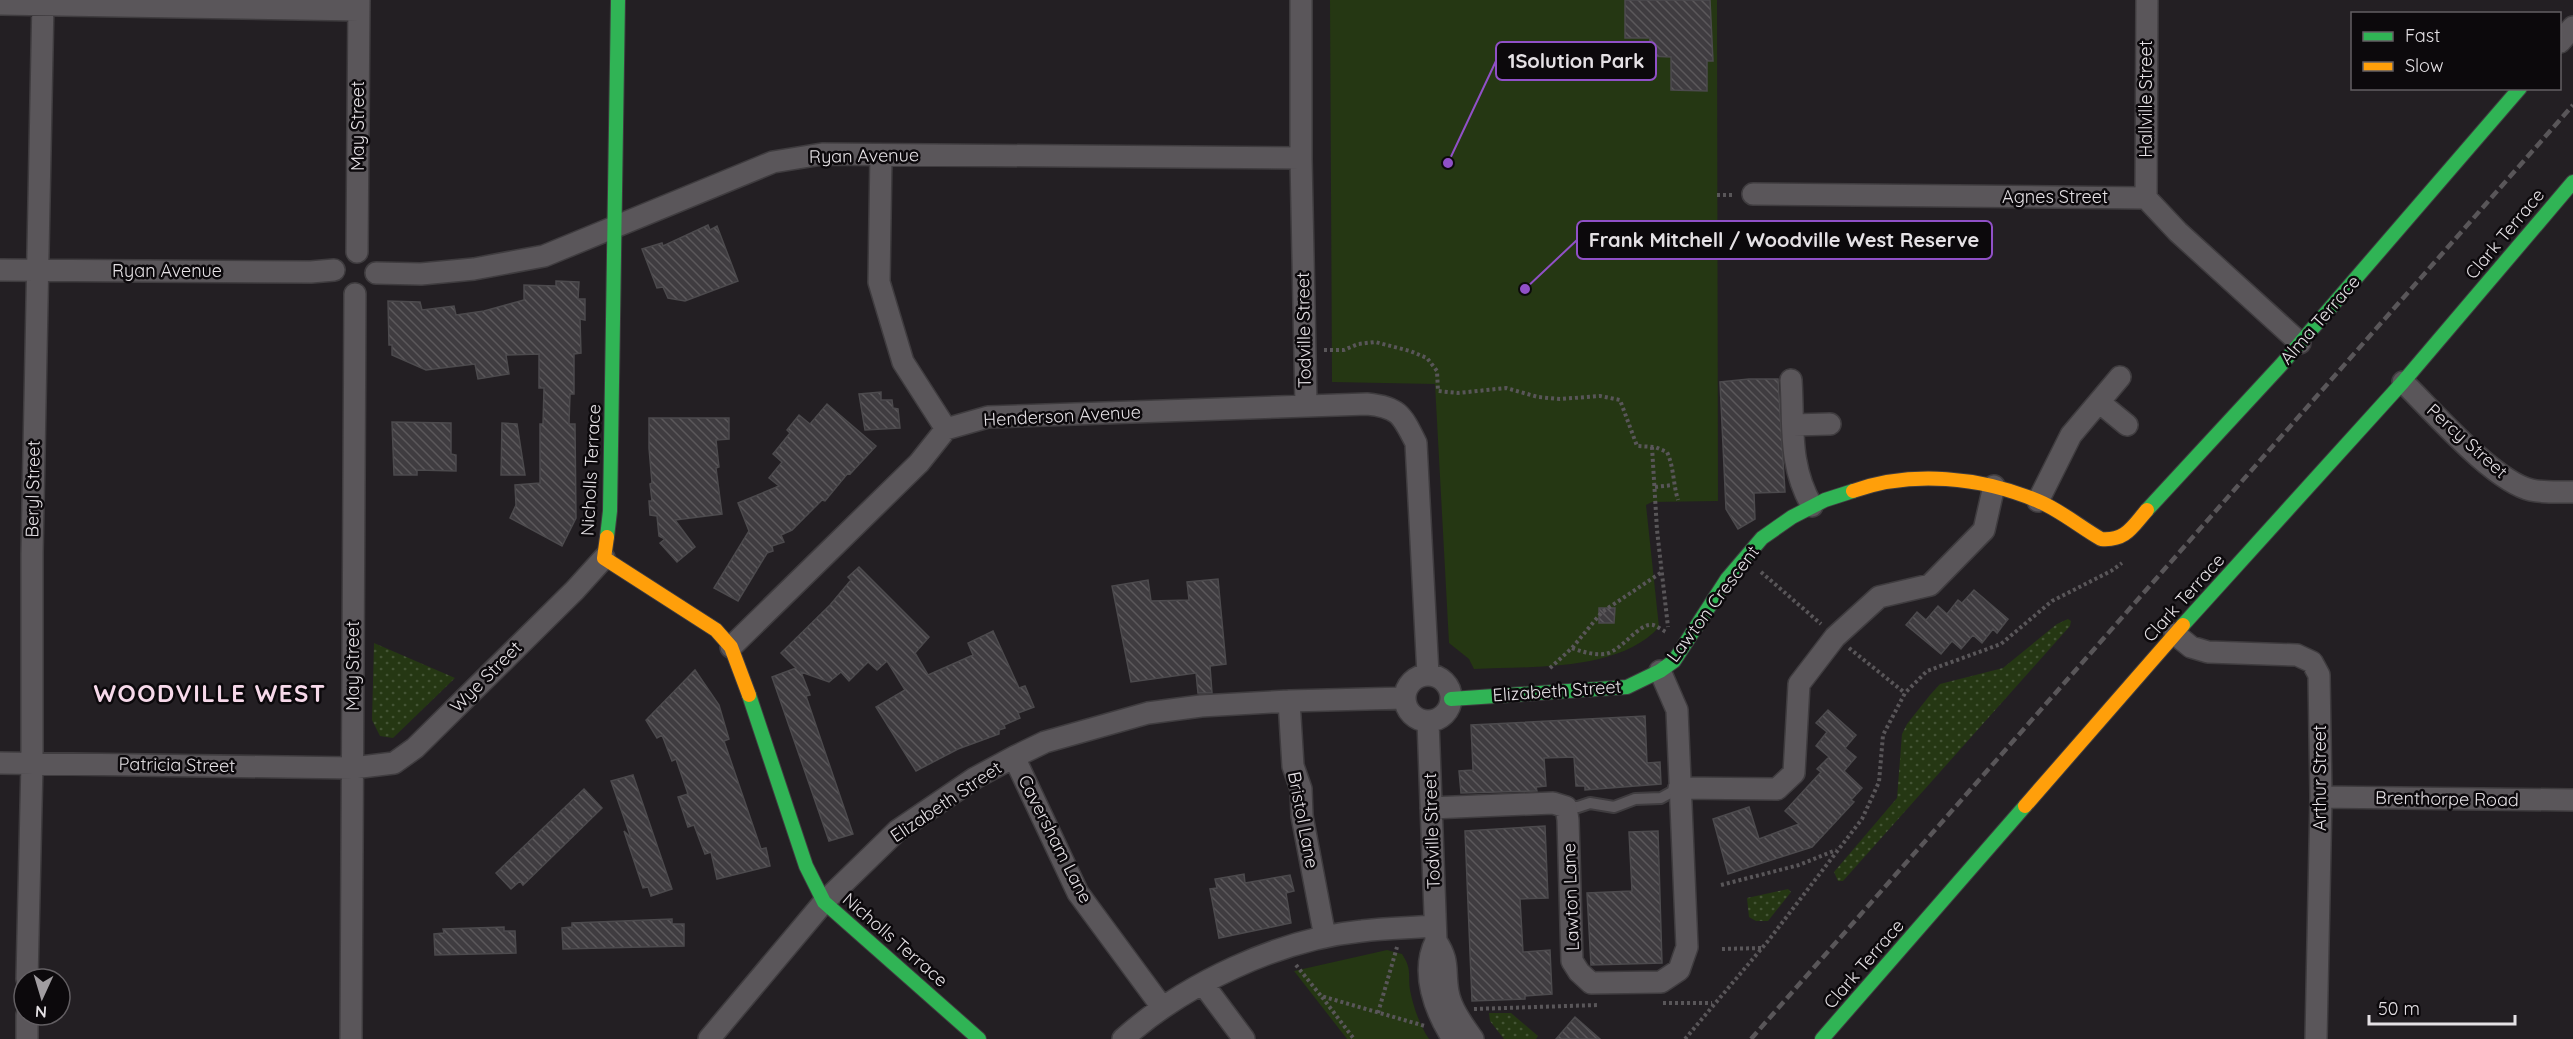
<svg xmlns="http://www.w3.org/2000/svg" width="2573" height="1039" font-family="Quicksand,sans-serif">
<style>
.grass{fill:url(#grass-dots)}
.park{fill:#253713}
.building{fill:url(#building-back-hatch);stroke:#4c4a4d;stroke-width:1.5}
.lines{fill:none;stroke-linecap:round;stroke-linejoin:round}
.lane-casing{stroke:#3f3c3f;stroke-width:14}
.street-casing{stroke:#3f3c3f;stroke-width:24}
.fast-casing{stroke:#3f3c3f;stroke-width:16}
.slow-casing{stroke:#3f3c3f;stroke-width:16}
.path{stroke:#595659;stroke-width:4;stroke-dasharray:3 3;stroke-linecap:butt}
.lane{stroke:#5a565a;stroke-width:10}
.street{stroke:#5a565a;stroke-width:21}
.fast{stroke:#30b455;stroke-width:14}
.slow{stroke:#ff9f0a;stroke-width:14}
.rail{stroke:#595659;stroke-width:4.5;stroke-dasharray:9 4.5;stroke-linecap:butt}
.labels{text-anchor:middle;stroke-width:5;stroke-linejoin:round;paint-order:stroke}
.street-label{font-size:18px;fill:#e5e1e5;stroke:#0c090c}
.district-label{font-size:24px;font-weight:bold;letter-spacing:1.5px;fill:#f7d9ea;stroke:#0c090c}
.leader{fill:none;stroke:#9050c7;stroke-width:2}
.callout-dot{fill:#9050c7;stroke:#0c090c;stroke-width:2}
.callout{fill:#0c090c;stroke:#9050c7;stroke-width:2}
.callout-label{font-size:20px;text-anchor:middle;font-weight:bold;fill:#e5e1e5}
</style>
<defs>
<pattern id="grass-dots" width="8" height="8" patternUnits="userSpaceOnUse" patternTransform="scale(1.5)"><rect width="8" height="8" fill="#253713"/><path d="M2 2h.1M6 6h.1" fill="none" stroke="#445435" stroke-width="1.8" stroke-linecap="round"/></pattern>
<pattern id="building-back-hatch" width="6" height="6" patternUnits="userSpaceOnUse" patternTransform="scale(1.5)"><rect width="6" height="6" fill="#3f3c40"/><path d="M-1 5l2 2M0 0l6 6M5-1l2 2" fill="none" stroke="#5b585b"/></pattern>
</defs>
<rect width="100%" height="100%" fill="#231f23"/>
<path class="grass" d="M2068 619 2071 621 2070 626 1843 881H1838L1834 872 1897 798 1902 734 1907 724 1930 695 1940 684 2003 668 2057 624Z
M374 643 455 678 393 738 380 736 372 720Z
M1788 889 1791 892 1768 921H1756L1749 917 1747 898Z
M1489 1013H1511L1538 1036 1536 1039H1504L1490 1021Z"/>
<path class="park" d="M1330 0H1717L1718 501 1652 502 1646 505 1659 627C1619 672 1530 666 1474 669L1469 659 1449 643 1435 384 1332 382Z
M1387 950 1402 954C1412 969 1408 974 1410 990 1413 1006 1420 1026 1429 1039H1347L1294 971Z"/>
<path class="building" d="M1625 0H1710L1713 61H1707V91L1671 90V57L1649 56 1650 38H1625Z
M708 225 710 230 717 226 738 281 685 301 668 298 663 287 657 288 642 249 662 243 663 246Z
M556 281 579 282 578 299H585V320L580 319 581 353 574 354V394H570L569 424H575L576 518 562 546 510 518 516 505 515 485 540 483V424H543L544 388H539V354L506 355 509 374 478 379 475 364 426 370 392 355V345H389L388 301 420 302 422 310 454 306 456 315 484 311 524 300V285L556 286Z
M1749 379H1778L1785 492 1754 493 1755 519 1738 529 1726 509 1720 382Z
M881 392V400H892L893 408 898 409 900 428 865 430 859 394Z
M827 404 876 446 850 474 848 473 825 501 822 500 792 530 781 535 784 542 772 546 773 551 767 553 738 601 714 588 749 531 738 503 779 486 769 478 782 462 773 454 790 433 787 430 799 415 810 424Z
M649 418H729V439L716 440 719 467 716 468 722 514 675 520 695 547 677 562 660 543 665 539 659 536 657 516 650 515 649 501H652L650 484 652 483 649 448Z
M392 422 451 423V454L456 455V471L417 470V475H394Z
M502 423 517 424 525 475H501Z
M859 567 929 637 915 653 928 675 973 655 968 643 993 631 1019 688 1025 686 1034 707 1018 713 1020 718 1004 725 1005 728 999 730V734L958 749 916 771 876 707 905 690 887 661 877 670 868 662 849 681 841 672 829 682 801 672 810 695 806 696 853 834 829 841 772 677 796 668 781 653 830 605 851 580 848 577Z
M1218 579 1226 664 1210 666 1212 693H1198L1196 673 1131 682 1112 586 1148 580 1151 601 1189 600 1187 582Z
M1974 590 2008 619 1997 633 1993 629 1982 643 1973 635 1961 649 1952 641 1941 654 1906 625 1917 612 1926 620 1938 606 1947 614 1958 600 1962 603Z
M1599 608H1615L1614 623H1599Z
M695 670 719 705 729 739 724 741 761 849 766 848 770 866 717 879 711 852 705 854 694 825 688 827 678 797 688 794 676 759 672 761 662 735 657 738 646 720Z
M1828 710 1856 735 1845 748 1856 757 1844 771 1862 788 1851 800 1854 802 1812 847 1728 874 1713 819 1749 807 1759 839 1799 824 1785 811 1821 772 1817 769 1829 757 1816 746 1827 732 1816 723Z
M1645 716 1647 763 1660 762 1661 784 1585 790V786H1576L1574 757 1544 758 1546 786 1536 787 1537 791 1461 793 1459 771 1473 770 1471 725Z
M633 775 672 889 651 896 648 887 643 888 624 831 631 838 611 781Z
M584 789 602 808 523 885 520 881 511 889 496 873Z
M1545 826 1548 898 1520 899 1523 952 1550 950 1552 994 1525 996V999L1472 1001 1465 831Z
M1658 831 1662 963 1591 965 1587 893 1632 891 1629 832Z
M1244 874 1245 883 1290 875 1294 891 1286 893 1291 923 1219 938 1210 889 1217 888 1215 879Z
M672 919V924H684V946L563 949 562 928 572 927V923Z
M504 927V931H515L516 953 435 955 434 934 444 933 443 929Z
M1575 1017 1600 1039H1556Z"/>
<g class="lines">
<defs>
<path id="lane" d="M1566 807H1578L1590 803 1614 807 1635 799 1661 798 1679 788"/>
<path id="street" d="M1301 0V158L1306 405
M0 4 359 10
M2560 42 2573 27
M881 155 879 282 903 362 946 429
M1753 194 2146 198
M2146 198 2178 232 2300 343
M2146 198 2147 0
M357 252 359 0
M0 270 311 272 334 270
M376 273 421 274 474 269 544 256 773 162 822 154 1301 158
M1791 380C1794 425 1788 465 1812 506
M2403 382C2433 411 2493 481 2531 490 2544 493 2559 492 2573 492
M2099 402 2127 425
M1793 425 1830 424
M2038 501 2071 435 2120 377
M2175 634 2191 647 2208 652 2297 655 2312 662 2319 675 2321 797 2316 1039
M731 647 919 463 946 429 988 417 1367 404C1399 407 1402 415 1416 443L1428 675
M1405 698a23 23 0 1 1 46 0a23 23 0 1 1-46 0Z
M1289 701 1293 766 1301 789 1302 816 1325 937
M1428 721 1436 941C1420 972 1435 1011 1453 1039
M1014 757 1078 893 1162 1007
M0 763 353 768 394 763 415 748 575 590 604 558
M1679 788 1777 789 1794 773 1799 684 1835 637 1879 597 1930 585 1984 530 1994 486
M2321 797 2573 800
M1431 808 1553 803 1566 807 1568 820 1572 961 1579 972 1591 983 1661 982 1679 970 1687 947 1677 710 1660 671
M1436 941C1450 962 1444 969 1448 992 1451 1009 1463 1025 1473 1039
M27 979 32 763V554L43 0
M1203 984 1244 1039
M27 1039V1015
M351 1039 355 294
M709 1039 824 902 897 831 975 778 1014 757 1045 742 1148 713 1201 706 1289 701 1405 698
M1123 1039C1184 984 1280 939 1362 931 1386 928 1411 928 1435 926"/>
<path id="fast" d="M2147 510 2281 365 2520 88
M607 537 610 511 618 0
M2183 625 2403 382 2573 182
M749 695 806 866 824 902 979 1039
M1451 699 1627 687 1660 671 1674 661 1727 579 1762 538 1792 517 1825 500 1853 491
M1822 1039 2025 806"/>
<path id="slow" d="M1853 491C1912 470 1981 477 2038 501 2060 510 2080 527 2101 539 2126 541 2132 527 2147 510
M607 537 604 558 716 630 731 647 749 695
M2025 806 2183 625"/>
</defs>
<use href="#lane" class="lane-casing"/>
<use href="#street" class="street-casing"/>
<use href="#fast" class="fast-casing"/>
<use href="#slow" class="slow-casing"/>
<path class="path" d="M1717 195H1734
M1324 350H1344L1358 344 1375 342 1410 351 1427 358 1437 371 1438 391 1458 393 1506 388 1538 397 1560 399 1600 396 1620 400 1637 446 1655 447 1667 452C1674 467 1673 484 1678 500
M1652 447 1657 530 1668 627
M1655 487 1673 485
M1761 572 1821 624
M1572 648C1583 652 1593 655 1605 654 1622 651 1639 622 1653 625 1657 626 1662 630 1666 632
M1849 648 1905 693
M1550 668 1572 648 1602 612 1662 572
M1721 885 1799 865 1836 850
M1722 949 1761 948
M1296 965 1321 996 1425 1026
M1322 997 1354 1039
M1663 1003H1712
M1474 1009 1598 1005
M1378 1013 1397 947
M1685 1039 1768 941 1862 819 1879 782 1883 735 1905 693 1927 671 2001 644 2052 601 2111 571 2122 563"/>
<use href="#lane" class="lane"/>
<use href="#street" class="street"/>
<use href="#fast" class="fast"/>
<use href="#slow" class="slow"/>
<path class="rail" d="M1751 1039 2573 105"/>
</g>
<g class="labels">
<g class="street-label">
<text transform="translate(2146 99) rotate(-90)" y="6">Hallville Street</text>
<text transform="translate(358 126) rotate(-90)" y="6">May Street</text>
<text transform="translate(864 156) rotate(-1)" y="6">Ryan Avenue</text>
<text x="2055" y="203">Agnes Street</text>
<text transform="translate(2505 234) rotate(-50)" y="6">Clark Terrace</text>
<text x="167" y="277">Ryan Avenue</text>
<text transform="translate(2320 320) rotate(-49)" y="6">Alma Terrace</text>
<text transform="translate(1304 330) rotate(-91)" y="6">Todville Street</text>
<text transform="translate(1062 416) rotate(-3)" y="6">Henderson Avenue</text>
<text transform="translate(2467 441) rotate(42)" y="6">Percy Street</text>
<text transform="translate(591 470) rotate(-87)" y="6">Nicholls Terrace</text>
<text transform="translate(33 489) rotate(-89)" y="6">Beryl Street</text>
<text transform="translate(2184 598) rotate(-48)" y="6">Clark Terrace</text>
<text transform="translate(1713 604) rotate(-53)" y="6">Lawton Crescent</text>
<text transform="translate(353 666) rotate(-90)" y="6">May Street</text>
<text transform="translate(486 677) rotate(-45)" y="6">Wye Street</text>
<text transform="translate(1557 691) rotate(-4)" y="6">Elizabeth Street</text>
<text transform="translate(177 765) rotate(1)" y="6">Patricia Street</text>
<text transform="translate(2320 778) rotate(-90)" y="6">Arthur Street</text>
<text transform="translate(2447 799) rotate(1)" y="6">Brenthorpe Road</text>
<text transform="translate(946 802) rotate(-34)" y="6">Elizabeth Street</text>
<text transform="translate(1303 820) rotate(79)" y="6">Bristol Lane</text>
<text transform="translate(1432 831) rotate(-92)" y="6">Todville Street</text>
<text transform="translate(1055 839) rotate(63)" y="6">Caversham Lane</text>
<text transform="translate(1571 897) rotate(-92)" y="6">Lawton Lane</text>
<text transform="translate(895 940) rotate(41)" y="6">Nicholls Terrace</text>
<text transform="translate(1864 964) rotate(-49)" y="6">Clark Terrace</text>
</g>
<g class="district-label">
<text x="210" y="702">WOODVILLE WEST</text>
</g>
</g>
<path class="leader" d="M1448 163L1496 61M1525 289L1577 240"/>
<g class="callout-dot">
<circle cx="1448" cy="163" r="6"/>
<circle cx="1525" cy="289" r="6"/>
</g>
<g class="callout">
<rect x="1496" y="42" width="160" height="38" rx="6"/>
<rect x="1577" y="221" width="415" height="38" rx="6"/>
</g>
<g class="callout-label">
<text x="1576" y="68">1Solution Park</text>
<text x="1784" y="247">Frank Mitchell / Woodville West Reserve</text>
</g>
<rect x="2351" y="12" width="210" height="78" fill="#0c090c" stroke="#635f63" stroke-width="1.5"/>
<rect x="2363" y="32" width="30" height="9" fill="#30b455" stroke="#635f63" stroke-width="1.5"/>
<text x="2405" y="42" font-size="18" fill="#e5e1e5">Fast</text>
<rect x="2363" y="62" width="30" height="9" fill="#ff9f0a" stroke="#635f63" stroke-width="1.5"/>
<text x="2405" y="72" font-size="18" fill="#e5e1e5">Slow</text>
<g transform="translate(42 997) rotate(184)"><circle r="28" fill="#0c090c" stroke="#635f63" stroke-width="1.5"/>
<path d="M0-4.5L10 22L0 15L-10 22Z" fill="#a19da1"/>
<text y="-9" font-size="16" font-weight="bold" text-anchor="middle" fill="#e5e1e5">N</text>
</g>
<path d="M2369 1015v9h146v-9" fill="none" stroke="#e5e1e5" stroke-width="3"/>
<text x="2378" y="1015" font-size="18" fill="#e5e1e5" stroke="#0c090c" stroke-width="4.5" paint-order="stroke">50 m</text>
</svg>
